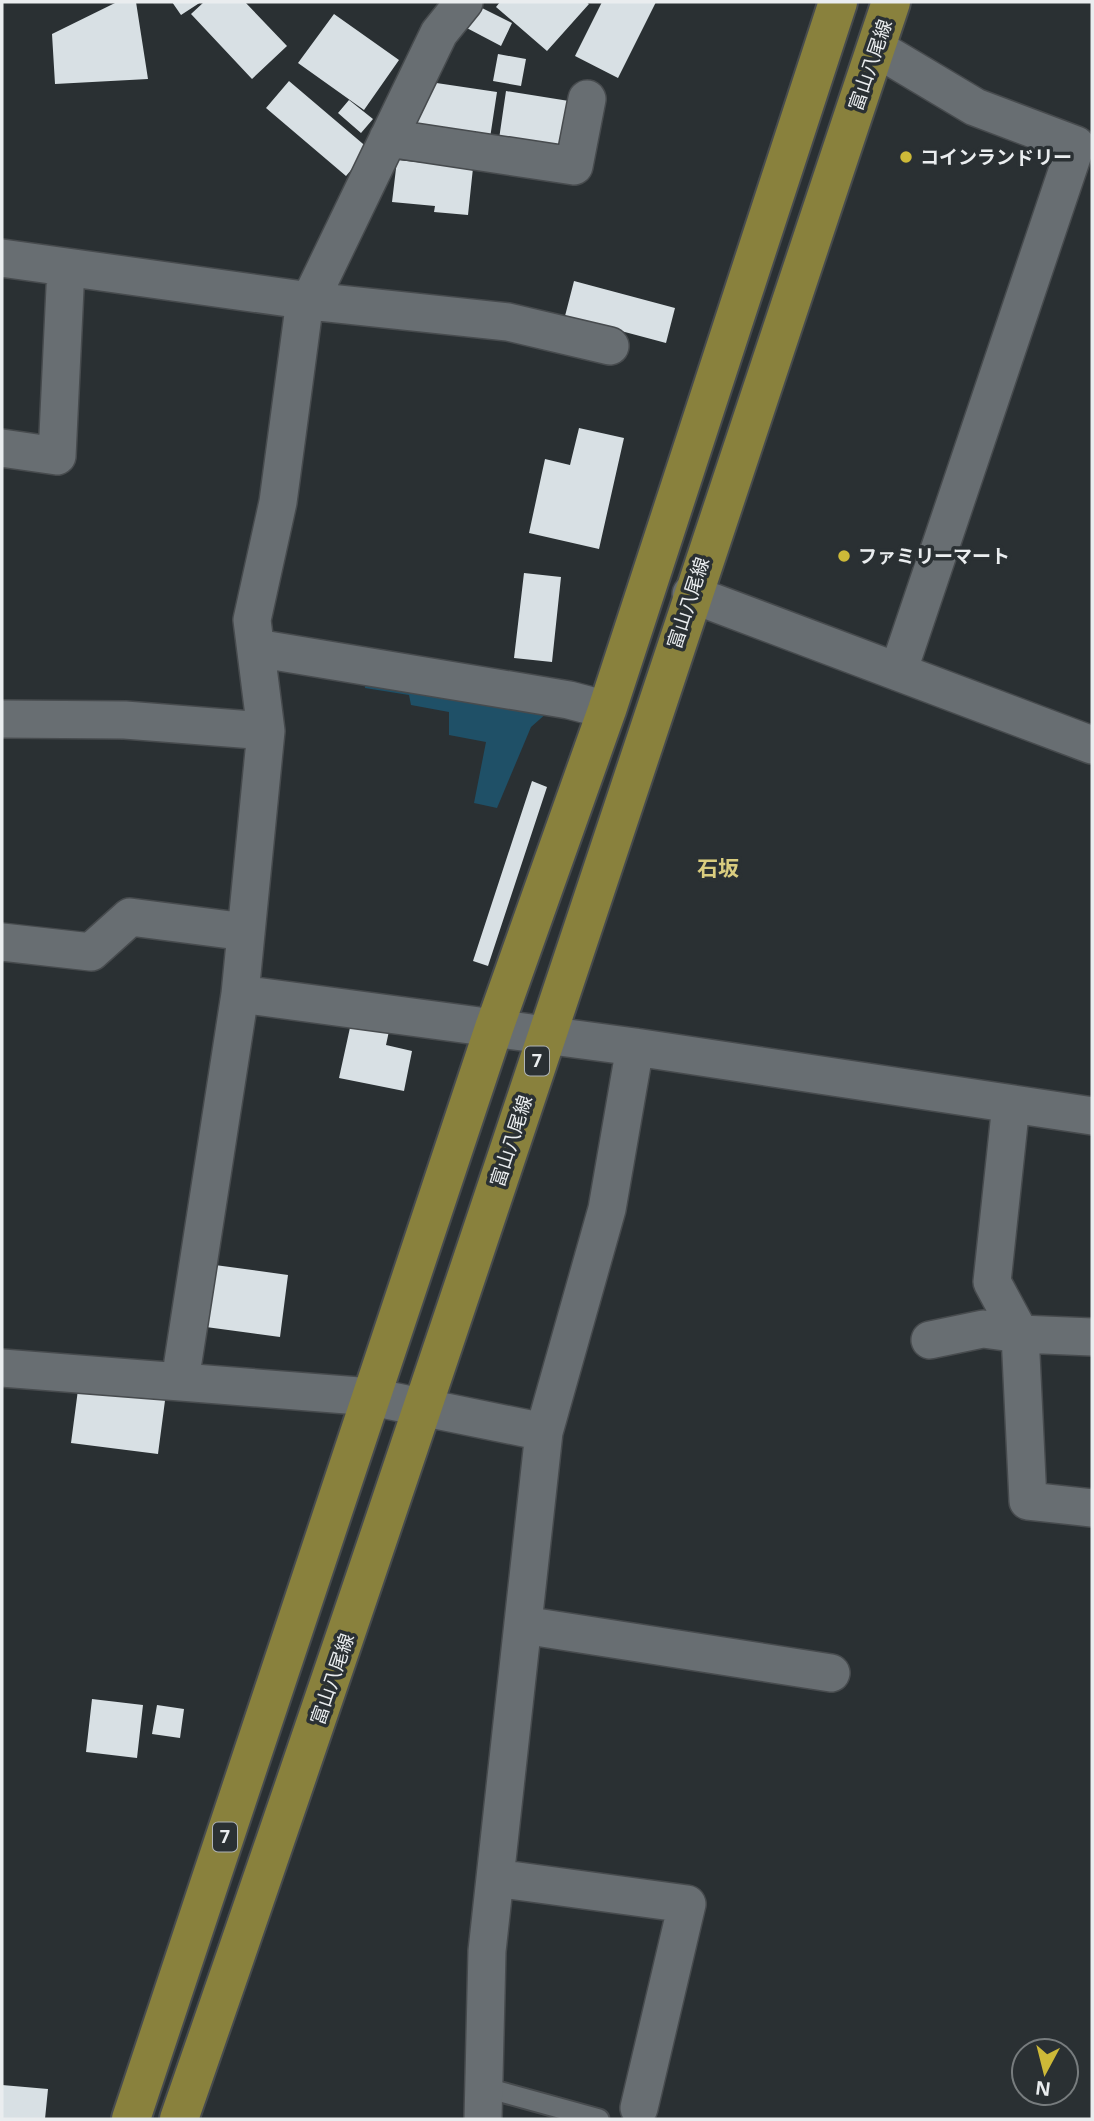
<svg xmlns="http://www.w3.org/2000/svg" width="1094" height="2121" font-family="'Noto Sans','Noto Sans JP',sans-serif">
<style>
.green{fill:#1f5067}
.building{fill:#d8e0e4}
.lines{fill:none;stroke-linecap:round;stroke-linejoin:round}
.lane-casing{stroke:#474b4e;stroke-width:23}
.street-casing{stroke:#474b4e;stroke-width:40}
.primary-casing{stroke:#474b4e;stroke-width:42}
.lane{stroke:#686e72;stroke-width:19}
.street{stroke:#686e72;stroke-width:37}
.primary{stroke:#89813d;stroke-width:38}
.poi-dot{fill:#cdb938;stroke:#2a3033;stroke-width:2.5}
.labels{text-anchor:middle;stroke-width:7;stroke-linejoin:round;paint-order:stroke}
.shield{fill:#2a3033;stroke:#b0b4b7;stroke-width:2}
.shield-label{font-size:18px;font-weight:bold;fill:#eaedef}
.street-label{font-size:19px;fill:#eaedef;stroke:#2a3033}
.poi-label{font-size:19px;font-weight:bold;fill:#eaedef;stroke:#2a3033;text-anchor:start}
.neighbourhood-label{font-size:21px;font-weight:bold;fill:#dacd7f;stroke:#2a3033}
</style>
<rect width="100%" height="100%" fill="#2a3033"/>
<path class="green" d="M366 668 556 705 531 727 497 808 474 803 486 742 449 735V712L411 705 409 695 365 688Z"/>
<path class="building" d="M117 2H136L148 79 55 84 52 34Z
M172 2H201L181 15Z
M204 2H245L287 46 252 79 191 14Z
M500 2H586L589 4 547 51 496 7Z
M602 2H656L618 78 575 56Z
M474 4 512 23 501 46 463 26Z
M334 14 399 60 364 110 298 63Z
M498 54 526 59 521 86 493 81Z
M289 81 369 149 346 176 266 108Z
M423 81 497 92 490 138 416 128Z
M506 91 569 101 562 149 499 139Z
M349 100 373 119 361 133 338 113Z
M397 160 473 168 468 215 434 212 435 206 392 202Z
M574 281 675 308 666 343 565 316Z
M579 428 624 438 599 549 529 533 545 459 570 465Z
M524 573 561 577 552 662 514 658Z
M532 781 547 787 488 966 473 961Z
M351 1023 389 1031 386 1045 412 1051 404 1091 339 1078Z
M215 1265 288 1275 280 1337 206 1327Z
M79 1382 166 1393 158 1454 71 1443Z
M92 1699 143 1705 137 1758 86 1752Z
M157 1705 184 1709 180 1738 152 1734Z
M2 2085 48 2089 45 2119H2Z"/>
<g class="lines">
<defs>
<path id="lane" d="M483 2087 599 2119"/>
<path id="street" d="M876 48 975 107 1076 145 898 672
M388 138 574 166 587 99
M2 258 310 301 508 322 610 346
M2 448 57 456 66 267
M691 594 1092 745
M256 648 569 700 607 710
M2 719 125 720 266 731
M2 942 91 952 130 917 246 932
M240 994 635 1047 1092 1116
M1011 1104 992 1282 1020 1334 1028 1501 1092 1508
M930 1340 983 1329 1020 1334 1092 1337
M2 1368 372 1397 544 1432 607 1209 635 1047
M180 1381 240 994 266 731 252 620 278 502 303 315 439 33 464 2
M523 1625 831 1673
M495 1878 687 1904 639 2108
M483 2119 487 1951 544 1432"/>
<path id="primary" d="M131 2119 494 1028 607 710 838 2
M179 2119C424 1416 655 708 891 2"/>
</defs>
<use href="#lane" class="lane-casing"/>
<use href="#street" class="street-casing"/>
<use href="#primary" class="primary-casing"/>
<use href="#lane" class="lane"/>
<use href="#street" class="street"/>
<use href="#primary" class="primary"/>
</g>
<g class="poi-dot">
<circle cx="906" cy="157" r="7"/>
<circle cx="844" cy="556" r="7"/>
</g>
<g class="labels">
<g class="shield">
<rect x="525" y="1046.5" width="24" height="29" rx="5"/>
<rect x="213" y="1822.5" width="24" height="29" rx="5"/>
</g>
<g class="shield-label">
<text x="537" y="1067">7</text>
<text x="225" y="1843">7</text>
</g>
<g class="street-label">
<text transform="translate(870 65) rotate(-71)" y="7">富山八尾線</text>
<text transform="translate(688 603) rotate(-72)" y="7">富山八尾線</text>
<text transform="translate(511 1141) rotate(-72)" y="7">富山八尾線</text>
<text transform="translate(332 1679) rotate(-71)" y="7">富山八尾線</text>
</g>
<g class="poi-label">
<text x="920" y="164">コインランドリー</text>
<text x="858" y="563">ファミリーマート</text>
</g>
<g class="neighbourhood-label">
<text x="718" y="876">石坂</text>
</g>
</g>
<rect width="1094" height="2121" fill="none" stroke="#eaedef" stroke-width="7"/>
<g transform="translate(1045 2072) rotate(187)"><circle r="33" fill="#2a3033" stroke="#777c7e" stroke-width="2"/>
<path d="M0-5L12 26L0 18L-12 26Z" fill="#cdb938"/>
<text y="-10" font-size="19" font-weight="bold" text-anchor="middle" fill="#eaedef">N</text>
</g>
</svg>
